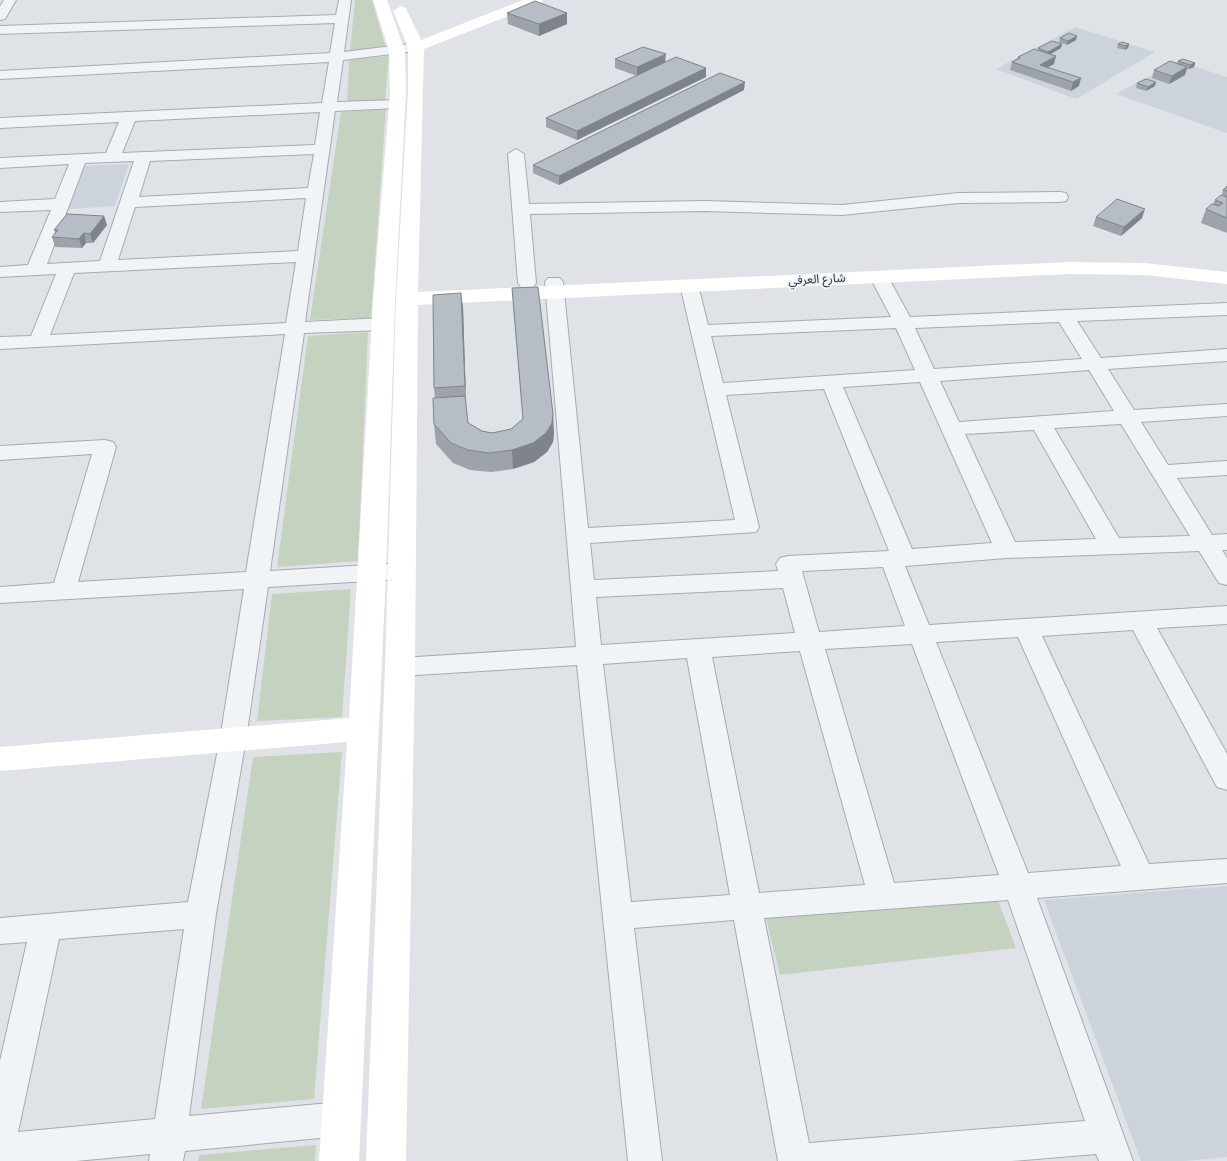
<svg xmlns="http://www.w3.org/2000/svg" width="1227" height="1161" font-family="'Nunito Sans','Noto Sans Arabic',sans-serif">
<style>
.built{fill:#cdd3da}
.green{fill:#c6d2c0}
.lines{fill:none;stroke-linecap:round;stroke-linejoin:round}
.street-casing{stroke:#a4abb2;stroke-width:2}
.street{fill:#f1f4f6;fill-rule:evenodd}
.secondary{fill:#fff;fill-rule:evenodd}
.wall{fill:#9da3a9}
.shaded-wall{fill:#7f848a}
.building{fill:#b6bdc5;stroke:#7f848a}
.labels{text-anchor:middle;stroke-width:4;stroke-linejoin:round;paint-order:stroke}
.far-street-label{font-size:12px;fill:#28333f;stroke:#eef2f6}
</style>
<rect width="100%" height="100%" fill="#dfe3e8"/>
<path class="built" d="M1075 27 1155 52 1076 99 996 69Z
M1177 61 1227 77V133L1116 94Z
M129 164 115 206 68 209 84 166Z
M1227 886V1157L1185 1161H1141L1044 900Z"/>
<path class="green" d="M355 0H372L386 48 350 51Z
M389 56 385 100 347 102 349 60Z
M386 109 371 318 310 320 341 112Z
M368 332 358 561 277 567 308 336Z
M351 589 342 717 257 721 272 594Z
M342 752 314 1099 201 1109 253 757Z
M996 895 1016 948 780 975 765 915Z
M316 1145 315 1161H198L199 1155Z"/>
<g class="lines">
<defs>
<path id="street" d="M4 0H16L5 19 0 20V6Z
M339 0H351L344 52 416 43 423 47 416 51 343 60 337 102 397 100 404 104 397 108 335 111 305 322 383 318 390 320 392 324 390 328 383 330 304 333 270 571 402 563 410 565 414 571 410 577 402 579 268 587 246 739 216 914 189 1116 341 1102 353 1107 358 1119 353 1131 341 1136 185 1151 183 1161H149L150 1154 76 1161H0V1061L27 942 0 944V918L188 902 220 739 244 589 0 603V587L54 583 92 454 0 460V446L105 440 113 442 116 447 78 582 246 572 285 334 0 349V337L31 336 56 274 0 277V267L28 265 51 210 0 212V202L55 199 69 164 0 168V158L106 153 119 122 0 128V118L322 103 329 62 0 79V71L330 53 335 23 0 34V26L336 15ZM320 112 315 145 122 153 135 121ZM314 154 308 188 139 197 150 161ZM134 161 100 261 47 264 85 163ZM306 198 298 251 118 260 135 207ZM296 262 286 323 50 335 74 273ZM184 929 155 1119 18 1132 59 939Z
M516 149 524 154 529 204 705 201 842 205 959 193 1060 192 1066 193 1068 197 1066 201 1060 202 959 203 842 215 705 211 530 214 536 283 533 287H521L518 283 508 154Z
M879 272 885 273 888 277 910 317 1227 303V315L1077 321 1101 358 1227 349V361L1108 369 1134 410 1227 404V416L1141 422 1168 465 1227 461V475L1177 478 1212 535 1227 534V550H1222L1227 558V585L1219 583 1199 551 1007 558 905 566 929 625 1227 606V624L1157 628 1227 754V790L1217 787 1133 630 1042 636 1149 864 1227 859V883L1037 898 1133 1161H1099L1096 1154 1012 1161H778L734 920 634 928 662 1161H628L577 665 400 676 391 674 387 667 391 660 400 658 576 647 545 282 548 278H560L563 282 588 528 735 520 680 285 683 281H695L698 285 708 325 891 317 870 277 873 273ZM1059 322 1082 359 934 369 915 328ZM896 328 915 370 723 383 711 336ZM1089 370 1114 411 959 422 940 381ZM920 382 992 543 912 549 843 387ZM824 389 889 551 788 556 780 558 776 564 778 571 594 580 590 543 756 532 759 527 726 395ZM1121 424 1190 536 1119 538 1054 428ZM1034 430 1096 539 1015 542 965 434ZM883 567 905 626 819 632 802 571ZM783 588 795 633 601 645 596 597ZM1018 637 1121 866 1028 873 936 642ZM912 644 999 875 894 883 825 649ZM800 651 865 885 759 893 712 657ZM687 658 730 895 631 902 603 664ZM1008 900 1085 1121 809 1143 764 918Z"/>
</defs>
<use href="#street" class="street-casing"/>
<use href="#street" class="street"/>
<path class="secondary" d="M373 0H387L405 51 406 92 395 301 386 574 359 1161H319L347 742 0 771V747L349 718 373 301 390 92 389 51Z
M523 0H543L541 3 424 49 418 292 1069 262 1144 263 1227 272V284L1144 275 1069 274 418 305 415 667 406 1161H366L385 667 396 299 408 91V47L393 11 401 6 406 8 421 40Z"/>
</g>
<path class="wall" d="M507 13H567V24L539 36 508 24Z
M1060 38 1076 40 1067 45 1059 42Z
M1062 44 1061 48 1050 54 1054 64 1048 67 1079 86 1071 91 1010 70 1012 62 1017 59 1018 57 1038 50V48Z
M1118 44H1129L1128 48 1125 50 1117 48Z
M615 59 665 62 706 68V77L577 140 546 127V118L637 76 615 68Z
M1178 61 1195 63 1194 67 1189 69H1187L1185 75 1169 84 1152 78 1154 70 1177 64Z
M1137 83 1155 86 1146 91 1136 88Z
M744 90 559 185 533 173V165Z
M1227 186V233L1201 223 1206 209 1213 204 1215 200 1222 195 1223 190Z
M104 216 107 225 93 243H86L82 248 55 247 52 237 55 233 54 230Z
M1096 217 1142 218 1121 236 1093 226Z
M512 288 554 433 553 442 547 452 534 462 513 469 491 472 470 470 453 463 436 444 434 424 435 398 434 388 463 307 466 400H465L468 423 482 431 492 433 511 429 523 419Z"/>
<path class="shaded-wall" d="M567 13V24L539 36V24Z
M1077 36 1076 40 1067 45 1068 41Z
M1062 44 1061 48 1047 56 1048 52Z
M1129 44 1128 48 1125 50 1126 46Z
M666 54 665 62 637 76V67Z
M1056 56 1054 64 1041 71 1040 65Z
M1195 63 1194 67 1189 69 1190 65Z
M1187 67 1185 75 1169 84 1172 76Z
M706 68V77L577 140V131Z
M1081 78 1079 86 1071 91 1073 82Z
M745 82 744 90 559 185V176Z
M1156 82 1155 86 1146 91 1148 87Z
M1145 209 1142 218 1121 236 1124 227Z
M104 216 107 225 93 243 90 234Z
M84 233 86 243 82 248 79 239Z
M461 293 463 307 466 400 465 386Z
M553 414 554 433 553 442 547 452 534 462 513 469 512 450Z"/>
<path class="building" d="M535 1 567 13 539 24 507 13Z
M1069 33 1077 36 1068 41 1060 38Z
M1052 41 1062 44 1048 52 1038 48Z
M1122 42 1129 44 1126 46 1118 44Z
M643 47 666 54 637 67 615 59Z
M1034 49 1056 56 1040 65 1081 78 1073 82 1012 62 1020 58 1018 57Z
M676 57 706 68 577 131 546 118Z
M1183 59 1195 63 1190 65 1178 61Z
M1170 61 1187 67 1172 76 1154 70Z
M720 73 745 82 559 176 533 165Z
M1146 79 1156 82 1148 87 1137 83Z
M1227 186V191L1223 190Z
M1221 195 1227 197V218L1206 209 1212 204 1219 206 1223 203 1215 200Z
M1117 199 1145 209 1124 227 1096 217Z
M67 214 104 216 90 234 84 233 79 239 52 237 58 230H54Z
M538 287 553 414 552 423 546 433 533 443 512 450 489 453 468 450 451 443 434 424 433 398 465 396 468 423 482 431 492 433 511 429 523 419 512 288Z
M461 293 465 386 434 388 433 295Z"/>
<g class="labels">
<g class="far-street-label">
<text transform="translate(817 279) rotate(-3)" y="4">شارع العرفي</text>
</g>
</g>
</svg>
